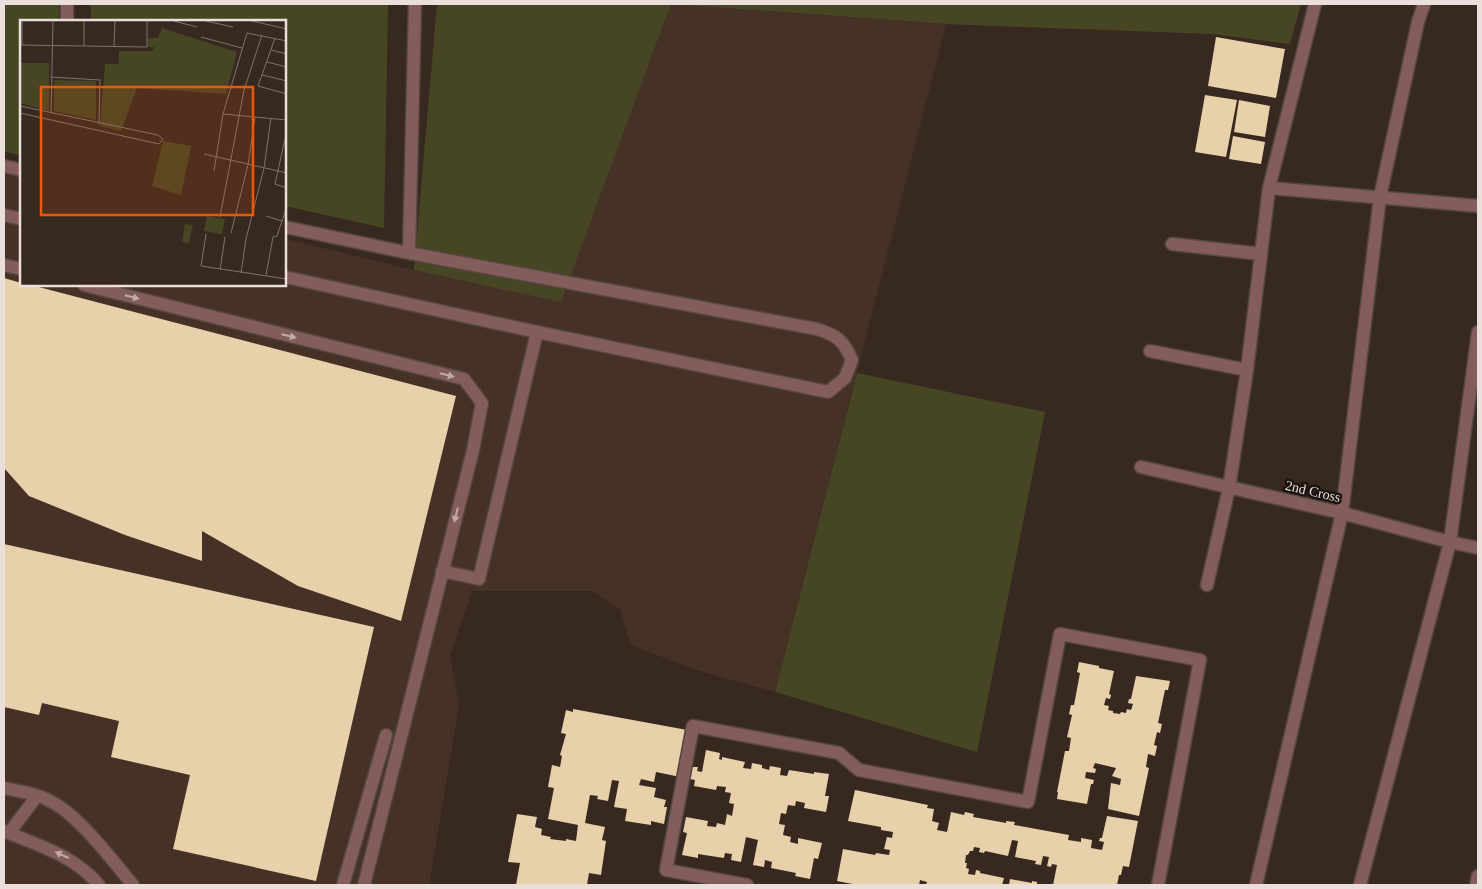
<svg xmlns="http://www.w3.org/2000/svg" width="1482" height="889" font-family="Georgia,serif">
<style>
.built{fill:#453125}
.green{fill:#474624}
.building{fill:#e8d0ab}
.lines{fill:none;stroke-linecap:round;stroke-linejoin:round}
.lane-casing{stroke:#54463e;stroke-width:15}
.street-casing{stroke:#54463e;stroke-width:15}
.lane{stroke:#835c5c;stroke-width:12}
.street{stroke:#835c5c;stroke-width:12}
.oneway{fill:#c1aba8}
.labels{text-anchor:middle;stroke-width:5;stroke-linejoin:round;paint-order:stroke}
.street-label{font-size:14px;fill:#eadfda;stroke:#1a1310}
.inset-road{fill:none;stroke:#7f726a;stroke-width:1}
.view{fill:#e8590c;fill-opacity:0.15;stroke:#e8590c;stroke-width:2.5}
.inset-edge{fill:none;stroke:#eadfda;stroke-width:2.5}
</style>
<rect width="100%" height="100%" fill="#382920"/>
<path class="built" d="M671 4 946 24 775 692 693 669 631 645 620 609 592 591H472L450 656 459 704 429 885H4V173L21 177V285H285V239L414 270 561 301Z"/>
<path class="green" d="M4 4H59V21H21V156L4 151Z
M91 4H388L384 228 285 206V21H91Z
M437 4H1301L1290 44 1212 34 946 24 671 4 561 302 414 270Z
M857 373 1045 412 977 752 775 692Z"/>
<path class="building" d="M1216 37 1285 49 1276 98 1208 86Z
M1205 95 1237 100 1226 157 1195 152Z
M1239 100 1270 106 1265 137 1234 132Z
M1233 136 1265 142 1261 164 1229 159Z
M4 278 21 283V285H31L456 396 401 621 298 586 202 531V561L125 535 29 496 4 468Z
M4 544 374 627 316 881 173 849 190 775 111 757 119 721 42 703 39 715 4 707Z
M1079 662 1099 666V668L1114 671 1109 694 1111 695 1110 699 1106 698 1104 705 1109 706 1108 710 1113 711V713L1120 714 1121 712 1126 713 1127 709 1131 710 1133 704 1128 703 1129 699H1131L1136 676 1170 681 1168 690H1165L1158 723 1162 724 1160 733 1157 732 1154 745 1157 746 1155 756 1148 754 1146 767 1149 768 1139 816 1108 809 1111 783 1120 785 1121 779 1112 776 1116 768 1095 763 1093 768 1096 769 1095 773 1086 772 1085 778 1094 780 1093 784H1091L1087 804 1057 799 1058 792H1057L1065 751H1069L1071 738 1067 737 1072 715 1069 714 1071 705H1074L1080 673 1077 672Z
M573 709 698 732 691 767H698L697 771 702 772 706 750 720 753 719 759 722 760V757L745 762 743 768 751 769 752 763 762 765V768L769 770 770 766 781 768 780 775 787 776 789 770 814 774V772L829 774 825 796H829L826 812 804 808 805 803 796 801 795 806 788 805 786 814 781 813 779 824 785 825 783 835 791 837 790 842 798 844V838L822 843 818 859 814 858 810 879 795 876 796 873 771 868 772 862 765 860 764 867 753 865 758 840 746 837 741 862 731 860 732 854 725 853 724 858 698 854V858L682 855 687 833 683 832 686 817 708 821 707 826 716 827 717 823 725 825 727 814 732 816 734 804 729 803 731 793 725 792 726 787 717 786 716 790 694 786 695 780 656 772 654 782 641 779 639 785 656 788 654 797 666 800 664 807H667L664 824 651 821V825L625 821 627 809 614 807 619 781 612 780 608 801 597 799 598 796 590 795 585 823 605 827 602 840 606 841 601 875 589 873 587 885H516L520 863 508 862 517 814 537 817 535 827 542 829 541 835 551 837 550 839 566 841V839L576 841 578 825 548 819 554 788 548 787 552 765 560 767 562 756 560 755 566 734 561 733 566 710 573 712Z
M855 790 928 805 927 808 934 809 932 821 939 823 937 830 947 832 951 812 964 815 965 812 974 814 973 817 1006 823V821L1015 822 1014 825 1069 835 1068 840 1081 842V838L1092 840 1091 848 1102 850 1104 842 1099 841 1100 838H1102L1107 816 1138 821 1129 867 1123 866 1121 875H1119L1117 885H1053L1057 865 1052 864 1051 867 1047 866 1049 857 1043 856 1041 865 1035 864 1036 861 1015 857 1018 841 1012 840 1008 856 985 851 984 853 979 852 980 848 974 847 973 851H970L968 855H966L965 863H967L966 868 969 869 968 874 975 875 976 870 980 871V873L1004 878 1002 885H926L927 882 920 880 919 885H858L837 881 843 849 875 855 876 853 889 855 890 850 884 849 887 837 892 838 893 832 881 830V827L848 821Z
M1010 879 1032 883V881L1037 882V885H1009Z"/>
<g class="lines">
<defs>
<path id="lane" d="M4 265 21 269
M84 285 464 379 482 403 473 450 364 885
M442 571 479 579 537 332
M4 788C20 791 38 794 52 802 79 816 113 861 133 885
M4 831C39 846 74 855 99 885
M9 833 37 796
M343 885 386 735
M747 885 666 870 693 726 839 753 859 770 1028 802 1060 634 1200 660 1158 885"/>
<path id="street" d="M67 4V21
M4 166 21 170
M1269 188 1478 206
M4 215 21 219
M285 227 409 253 817 329C838 336 843 340 852 360L845 378 828 392 537 332 285 277
M1172 244 1261 254
M409 253 415 4
M1150 351 1247 370
M1141 467 1342 513 1450 542 1478 548
M1207 585 1229 488 1247 370 1269 188 1315 4
M1256 885 1342 513 1380 197 1418 22 1424 4
M1360 885 1450 542 1478 332
M1476 885 1478 876"/>
</defs>
<use href="#lane" class="lane-casing"/>
<use href="#street" class="street-casing"/>
<use href="#lane" class="lane"/>
<use href="#street" class="street"/>
</g>
<defs><path id="oneway-solid" d="M-6-.8H1V-3.2L6.5 0L1 3.2V.8H-6Z" transform="scale(1.25)"/></defs>
<g class="oneway">
<use href="#oneway-solid" transform="translate(132 297) rotate(14)"/>
<use href="#oneway-solid" transform="translate(289 336) rotate(14)"/>
<use href="#oneway-solid" transform="translate(447 375) rotate(14)"/>
<use href="#oneway-solid" transform="translate(456 515) rotate(104)"/>
<use href="#oneway-solid" transform="translate(62 855) rotate(-155)"/>
</g>
<g class="labels">
<g class="street-label">
<text transform="translate(1313 491) rotate(13)" y="5">2nd Cross</text>
</g>
</g>
<g transform="translate(20 20)">
<rect width="266" height="266" fill="#382920"/>
<path d="M142 8 217 32 206 74 117 68 101 111 80 106 85 44H99V31H133L134 27H128V18H138ZM0 43H29V91L0 83ZM34 60 76 61V100L34 91ZM143 121 171 126 161 175 132 166ZM187 196 205 199 202 214 184 211ZM165 204 173 205 169 223 162 222Z" fill="#474624"/>
<path class="inset-road" d="M154 1 177 7M186 1 213 7M232 1 267 9M181 17 222 28M255 18 238 66 267 74M0 25 127 27V1M2 25V1M64 26V1M94 26 95 1M251 30 267 34M247 42 267 47M242 55 267 61M30 57 80 60 79 104M0 86 138 115 143 119 139 124 0 93M31 93 33 1M203 94 267 100M267 110 255 164 267 168M184 134 267 153M194 151 203 94 227 13 267 21M246 196 262 201M200 197 224 70 242 15M211 213 228 145 235 97M186 214 181 246 267 259M200 250 205 217M221 253 226 219 244 148 251 98M246 255 253 217 257 216 267 186"/>
<path class="view" d="M21 67H233V195H21Z"/>
<rect width="266" height="266" class="inset-edge"/>
</g>
<rect width="1482" height="889" fill="none" stroke="#eadfda" stroke-width="10"/>
</svg>
